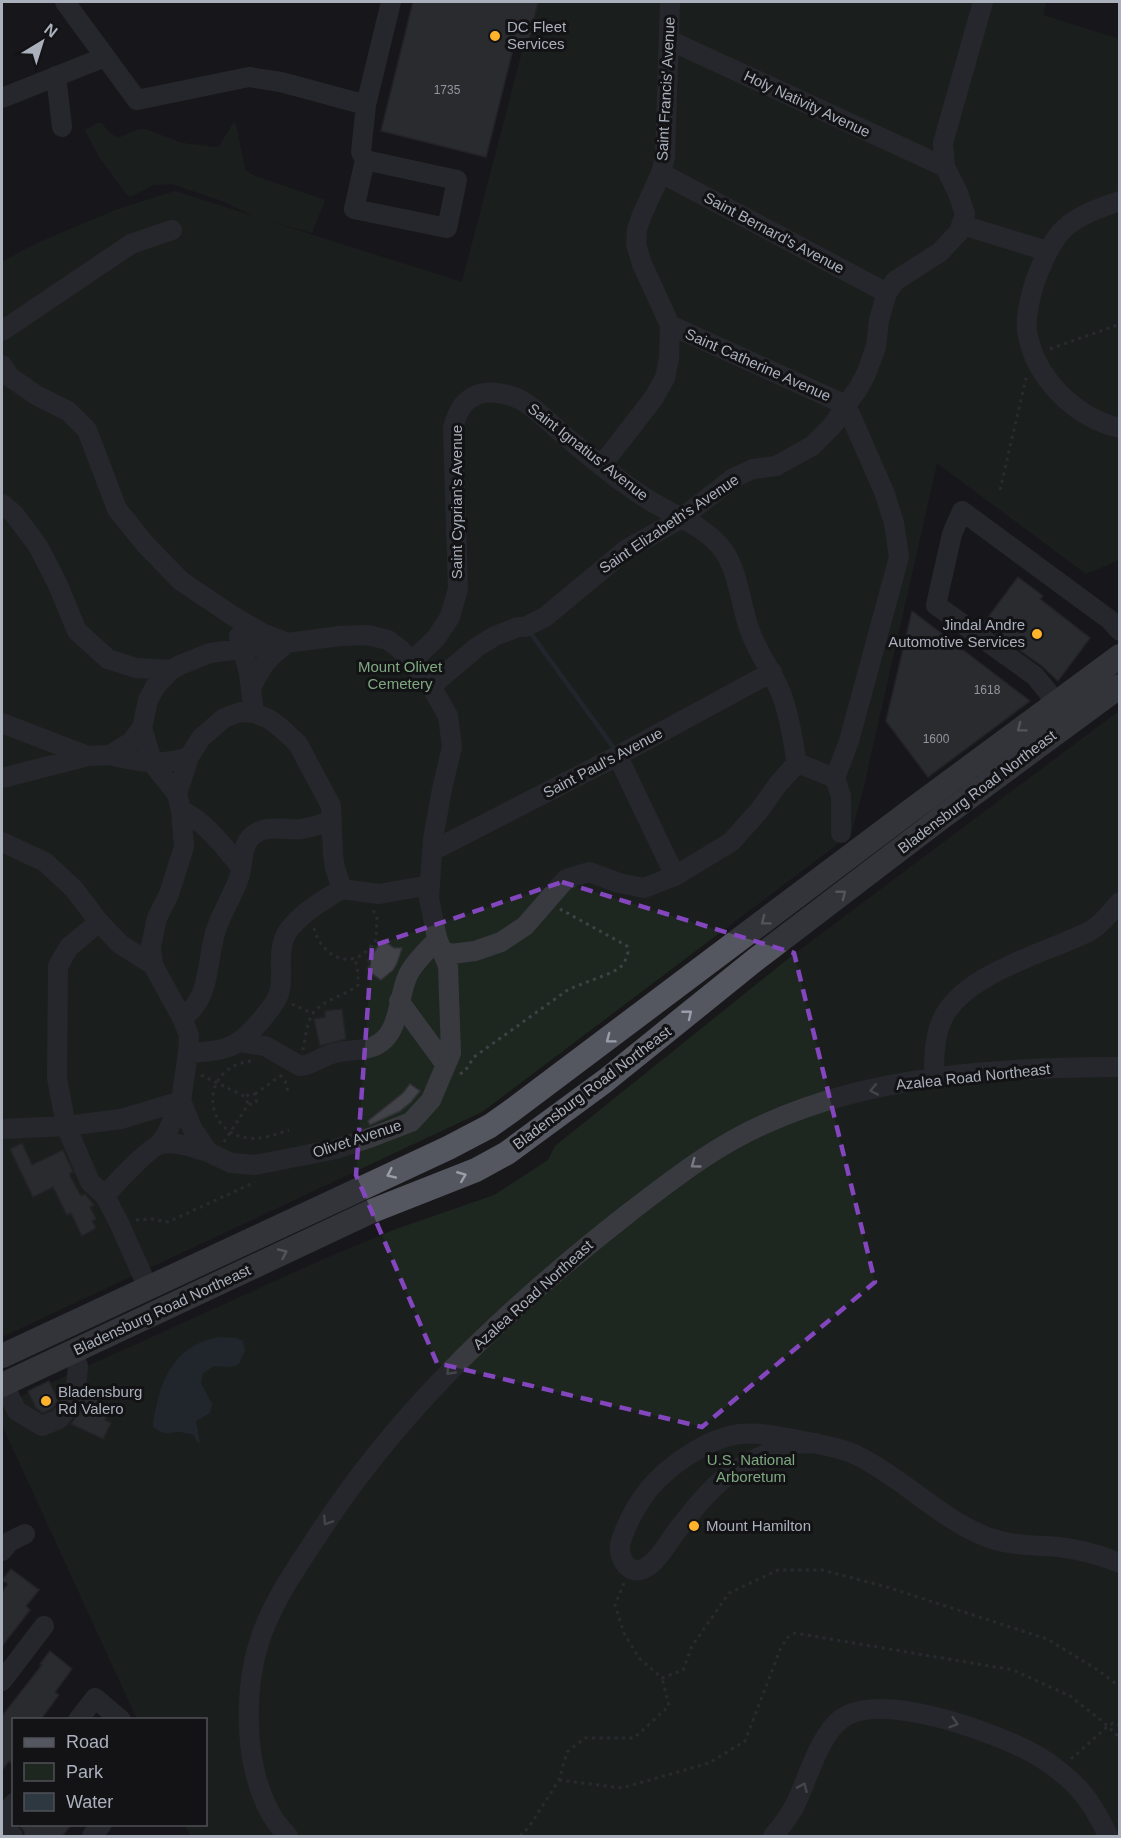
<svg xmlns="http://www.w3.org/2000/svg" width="1121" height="1838" font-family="Helvetica,sans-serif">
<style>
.green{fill:#1e271f}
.water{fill:#2d3840}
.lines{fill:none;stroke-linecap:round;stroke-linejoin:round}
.stream{stroke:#2d3840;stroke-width:4.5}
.building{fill:#424348;stroke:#323237;stroke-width:1.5}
.path{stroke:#3f4147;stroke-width:3;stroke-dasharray:3 4.5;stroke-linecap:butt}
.minor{stroke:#393a40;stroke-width:20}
.major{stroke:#555760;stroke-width:24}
.oneway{stroke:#999eaa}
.oneway2{stroke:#777b84}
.marked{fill:none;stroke:#8446be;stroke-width:4.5;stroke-dasharray:12 8;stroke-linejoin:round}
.poi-dot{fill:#ffb32c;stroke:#131316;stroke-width:2}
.labels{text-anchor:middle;stroke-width:6;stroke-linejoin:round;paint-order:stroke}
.number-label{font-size:12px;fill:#90959f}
.poi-label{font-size:15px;fill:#aab0bc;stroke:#131316;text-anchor:start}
.street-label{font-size:15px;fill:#aab0bc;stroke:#131316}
.park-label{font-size:15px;fill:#7fa881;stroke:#131316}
</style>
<rect width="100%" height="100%" fill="#18181b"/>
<path class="green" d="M535 2H1046L1043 15 1119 39V560L1086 574 937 463 863 790 851 834 482 1112 2 1337V262L37 243 118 209 175 191 256 217 222 201 172 184 153 185 132 196 127 195 99 157 85 130 98 123H102C121 151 124 128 145 129L182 143 215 147 219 146 234 122 236 125 245 169 250 174 325 200 312 233 262 219 462 282Z
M1119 711V1836H190L185 1825 206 1824V1720L137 1719 2 1425V1405L317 1262 396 1229 494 1195 548 1160 555 1146 789 958Z"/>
<path class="water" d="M220 1337 236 1338 243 1341 245 1350 239 1364 232 1367 214 1366 203 1373 201 1383 212 1404 210 1413 196 1421 200 1444 197 1442 194 1435C189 1434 183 1432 178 1432 165 1433 164 1435 153 1427 153 1418 155 1412 157 1404 164 1369 184 1342 220 1337Z"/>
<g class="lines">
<path class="stream" d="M529 631 616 751"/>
</g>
<path class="building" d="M413 2H538L526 52 513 49 486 157 381 131Z
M1018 577 1043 596 1040 599 1090 638 1058 681 1042 666 983 624Z
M912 611 1030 701 928 777 886 721Z
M383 940 394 948H402L397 963 393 970 381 980 366 969 370 963 367 961Z
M342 1009 346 1039 320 1046 314 1019 325 1017V1011Z
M410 1084 420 1091 411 1102 400 1111 370 1125 368 1121 403 1093Z
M22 1143 32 1165 63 1150 73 1172 70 1173V1176L81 1196 85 1194 94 1205 90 1207 96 1219 92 1221 96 1228 82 1236 71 1213 67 1215 53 1187 33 1197 10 1149Z
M49 1381 58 1401 52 1409 43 1413 36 1408 28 1391Z
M86 1393 103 1401 99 1409 108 1413 105 1420 111 1423 103 1439 71 1424 81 1411Z
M11 1569 39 1590 26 1606 30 1610 2 1646V1592L8 1584 2 1580Z
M50 1651 72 1669 55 1692 59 1695 41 1719H14V1765L9 1761 2 1770V1716L42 1665 40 1664Z
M18 1824H72L62 1836H25L24 1831Z"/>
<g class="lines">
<path class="path" d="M1050 349 1120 324
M1000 490 1026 378
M314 928C318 949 342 969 363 954 368 950 372 945 376 940L377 918 372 908
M292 1004 313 1014
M303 1050C305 1039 307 1022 313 1013 324 999 345 996 358 985V972L355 958
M251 1061C198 1068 203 1133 248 1138 262 1140 277 1134 289 1130
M460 1074 465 1071 474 1057 569 989 608 974 620 968 625 961 628 952 627 946 560 909
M201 1075 246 1097
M280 1075 285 1081 289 1095
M255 1094 280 1076
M224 1142 248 1105 256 1102 257 1098 255 1094H249L246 1097 248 1105
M136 1220 152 1219 168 1222 255 1182
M624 1583 615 1605 624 1633 639 1658 662 1678 683 1670 692 1646 729 1593 778 1570H822L887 1587 1047 1639 1098 1670 1120 1687
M1071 1759 1108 1726 1113 1723 1120 1725
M559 1780 622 1788 709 1763 745 1741 780 1650 787 1638 795 1633 1013 1670 1070 1696 1102 1721 1120 1738
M520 1836 529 1827 559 1780 567 1752 585 1738H634L669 1706 662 1678"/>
<path class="minor" d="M65 2 137 100 249 77 281 82 366 105
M669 40 945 167
M56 76 62 127
M2 98 105 57
M365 160 457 180 447 228 354 209 365 160 361 152 366 105 391 2
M661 173 887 293
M1120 201C1102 207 1081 214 1066 227 1054 237 1046 254 1040 269 1033 284 1025 314 1027 331 1034 377 1075 418 1120 428
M962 225 1047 251
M2 331 131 244 172 230
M2 365 10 377 36 395 68 411 87 430 117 509 145 544 181 581 233 616 262 633 286 642
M601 466 653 399 665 378 669 358 670 325 642 264 636 244 637 229 642 215 661 173 665 157 670 2
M2 504 14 514 38 546 57 583 77 631 108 659 136 668 171 670
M239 636 249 673 254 713
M411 662 436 638 450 617 458 589 453 428C458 410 464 397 484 393 493 391 511 395 519 399 536 408 551 424 565 436 593 459 621 483 652 502 676 516 706 527 723 550 738 570 741 607 750 631 759 657 778 678 785 705 791 723 793 744 797 763
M431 686 477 647 495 636 518 627H525L545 617 627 549 682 518 733 478 753 469 776 466 812 446 833 425 846 405 670 325
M251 688C261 667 268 656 288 643
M1056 702 1035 676 936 605 952 534 962 511 1110 620 1120 631
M2 723 88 756
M110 755C138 762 161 766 189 757
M619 755 622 765 675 876
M797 763 835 778 841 796V833
M2 778 88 756 110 755 131 742 142 728
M835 778 849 741 899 557 894 523 885 494 846 405 858 389 866 374 876 347 879 320 887 293 895 281 940 252 959 232 965 214 958 193 945 167 943 143 983 2
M177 794 189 757 201 738 224 718 240 712 254 713 269 719 281 728 298 744 331 806 333 855 335 868 342 889
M181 810C207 823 223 846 241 867
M2 842 45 862 74 889 99 922 120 944 153 965
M432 851 619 755 772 672
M342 889 379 894 430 885
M99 922 69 947 58 966 57 1078 66 1126 90 1182 105 1196 120 1225 148 1288
M399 1001 446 1065
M182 1018C212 998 206 960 216 930 222 911 234 894 240 875 243 862 242 845 252 836 267 823 283 831 301 829 312 828 321 824 332 820
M240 1042 265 1046 300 1066C312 1065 322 1056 335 1053 346 1050 360 1051 372 1047 401 1037 397 998 408 975 413 964 423 955 431 946L451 954 475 951 501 942 525 926 566 879 589 872 619 883 644 888 675 876 731 842 758 812 779 783 797 763
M188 1053C230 1051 240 1047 266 1014 272 1007 278 999 280 990 283 973 278 955 284 939 290 920 326 898 342 889
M934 1079C934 1059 934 1038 942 1020 963 973 1047 953 1090 931 1101 925 1111 912 1120 902
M2 1129 66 1126 121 1119 181 1101 192 1128 208 1152 231 1163 255 1165 336 1149 372 1137 411 1122 431 1100 451 1053 448 966 437 938 429 898 433 839 442 789 452 747 448 716 431 686 400 649 388 640 368 635 340 636 210 653 180 665 171 670 155 687 148 700 142 728 153 764 177 794 181 810 184 847 169 894 157 918 151 946 153 965 182 1018 189 1035 188 1053 181 1101 167 1133 159 1145
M105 1196C114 1185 148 1148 161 1144 176 1141 194 1148 208 1152
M3 1384 17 1411 42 1426 59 1419 71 1404 76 1386 78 1366 72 1352
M816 1443C808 1443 800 1443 793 1444 783 1445 772 1451 764 1455 755 1459 747 1463 739 1468 713 1483 694 1509 676 1532 667 1544 657 1563 643 1569 627 1576 616 1554 621 1541 626 1525 634 1510 643 1497 662 1469 707 1438 740 1434 762 1432 783 1437 803 1441 822 1445 843 1448 860 1457 903 1479 938 1516 982 1535 1007 1546 1032 1545 1058 1547 1079 1549 1100 1555 1120 1563
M2 1551 9 1542 25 1534
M2 1681 44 1626
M78 1720 95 1698 121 1720
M2 1818 14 1803
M2 1827 13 1836
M92 1836 102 1824
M288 1836C279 1827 271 1816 266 1804 243 1756 244 1681 263 1631 276 1597 298 1565 318 1535 400 1408 511 1305 630 1212 673 1179 716 1145 767 1123 873 1075 1004 1067 1120 1067
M773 1836C782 1826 790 1815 796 1803 808 1778 819 1736 841 1719 880 1690 989 1731 1029 1751 1044 1759 1058 1769 1070 1780 1087 1795 1099 1816 1108 1836"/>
<path class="major" d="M2 1356 448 1148 490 1126 514 1109 910 811 1120 656
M2 1385 372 1211 476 1170 507 1153 605 1081 755 960 941 818 1120 686"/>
</g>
<defs><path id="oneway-chevron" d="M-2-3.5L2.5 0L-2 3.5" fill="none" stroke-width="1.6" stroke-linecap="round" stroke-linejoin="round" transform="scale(1.5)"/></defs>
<g class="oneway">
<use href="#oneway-chevron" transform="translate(1021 728) rotate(143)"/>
<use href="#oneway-chevron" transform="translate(842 894) rotate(-38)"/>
<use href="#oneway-chevron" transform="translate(765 921) rotate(143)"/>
<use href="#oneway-chevron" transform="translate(688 1014) rotate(-39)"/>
<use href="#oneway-chevron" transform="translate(610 1039) rotate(143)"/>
<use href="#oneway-chevron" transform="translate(391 1174) rotate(155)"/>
<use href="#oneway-chevron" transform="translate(462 1176) rotate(-22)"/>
<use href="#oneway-chevron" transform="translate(283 1253) rotate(-25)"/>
</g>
<g class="oneway2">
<use href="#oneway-chevron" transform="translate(874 1090) rotate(169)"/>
<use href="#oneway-chevron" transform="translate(695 1164) rotate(144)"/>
<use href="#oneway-chevron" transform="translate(450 1371) rotate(134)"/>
<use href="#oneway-chevron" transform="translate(327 1521) rotate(123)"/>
<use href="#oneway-chevron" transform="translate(954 1723) rotate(16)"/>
<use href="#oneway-chevron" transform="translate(803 1787) rotate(-66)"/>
</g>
<path d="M0 0H1121V1838H0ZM562 882 794 953 875 1282 702 1427 437 1363 356 1175 372 946Z" fill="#18181b" fill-opacity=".55" fill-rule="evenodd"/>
<path class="marked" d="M562 882 794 953 875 1282 702 1427 437 1363 356 1175 372 946Z"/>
<g class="poi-dot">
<circle cx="495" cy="36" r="6"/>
<circle cx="1037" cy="634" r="6"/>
<circle cx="46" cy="1401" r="6"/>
<circle cx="694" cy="1526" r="6"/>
</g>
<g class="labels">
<g class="number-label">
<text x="447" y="94">1735</text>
<text x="987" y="694">1618</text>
<text x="936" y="743">1600</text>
</g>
<g class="poi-label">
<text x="507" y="32">DC Fleet<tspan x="507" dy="17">Services</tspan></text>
<text x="1025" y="630" text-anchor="end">Jindal Andre<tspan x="1025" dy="17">Automotive Services</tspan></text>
<text x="58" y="1397">Bladensburg<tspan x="58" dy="17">Rd Valero</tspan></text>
<text x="706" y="1531">Mount Hamilton</text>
</g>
<g class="street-label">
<text transform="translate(666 89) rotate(-87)" y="5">Saint Francis' Avenue</text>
<text transform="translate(807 104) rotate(25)" y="5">Holy Nativity Avenue</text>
<text transform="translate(774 233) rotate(28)" y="5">Saint Bernard's Avenue</text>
<text transform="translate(758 365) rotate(24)" y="5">Saint Catherine Avenue</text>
<text transform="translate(588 452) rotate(38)" y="5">Saint Ignatius' Avenue</text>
<text transform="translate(457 502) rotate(-90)" y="5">Saint Cyprian's Avenue</text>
<text transform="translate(669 524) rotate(-34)" y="5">Saint Elizabeth's Avenue</text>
<text transform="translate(603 763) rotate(-28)" y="5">Saint Paul's Avenue</text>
<text transform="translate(977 792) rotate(-37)" y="5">Bladensburg Road Northeast</text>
<text transform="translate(973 1077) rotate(-6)" y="5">Azalea Road Northeast</text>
<text transform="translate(592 1088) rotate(-37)" y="5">Bladensburg Road Northeast</text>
<text transform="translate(357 1139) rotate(-18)" y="5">Olivet Avenue</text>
<text transform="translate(533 1295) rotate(-42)" y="5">Azalea Road Northeast</text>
<text transform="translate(162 1310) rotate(-25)" y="5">Bladensburg Road Northeast</text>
</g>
<g class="park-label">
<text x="400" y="672">Mount Olivet<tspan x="400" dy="17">Cemetery</tspan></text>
<text x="751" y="1465">U.S. National<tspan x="751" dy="17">Arboretum</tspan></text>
</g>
</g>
<rect width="1121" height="1838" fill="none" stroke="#aab0bc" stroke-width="6"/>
<rect x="12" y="1718" width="195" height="108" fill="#131316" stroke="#4f5258" stroke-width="1.5"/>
<rect x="24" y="1738" width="30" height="9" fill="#555760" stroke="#4f5258" stroke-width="1.5"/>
<text x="66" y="1748" font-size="18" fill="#aab0bc">Road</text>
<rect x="24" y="1763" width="30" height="18" fill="#1e271f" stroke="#4f5258" stroke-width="1.5"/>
<text x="66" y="1778" font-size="18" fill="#aab0bc">Park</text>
<rect x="24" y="1793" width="30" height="18" fill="#2d3840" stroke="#4f5258" stroke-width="1.5"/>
<text x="66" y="1808" font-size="18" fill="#aab0bc">Water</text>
<g transform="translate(42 42) rotate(38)" stroke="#131316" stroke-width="4.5" paint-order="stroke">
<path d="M0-4.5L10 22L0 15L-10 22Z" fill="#aab0bc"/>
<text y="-9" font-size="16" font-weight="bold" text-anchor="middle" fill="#aab0bc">N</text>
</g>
</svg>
